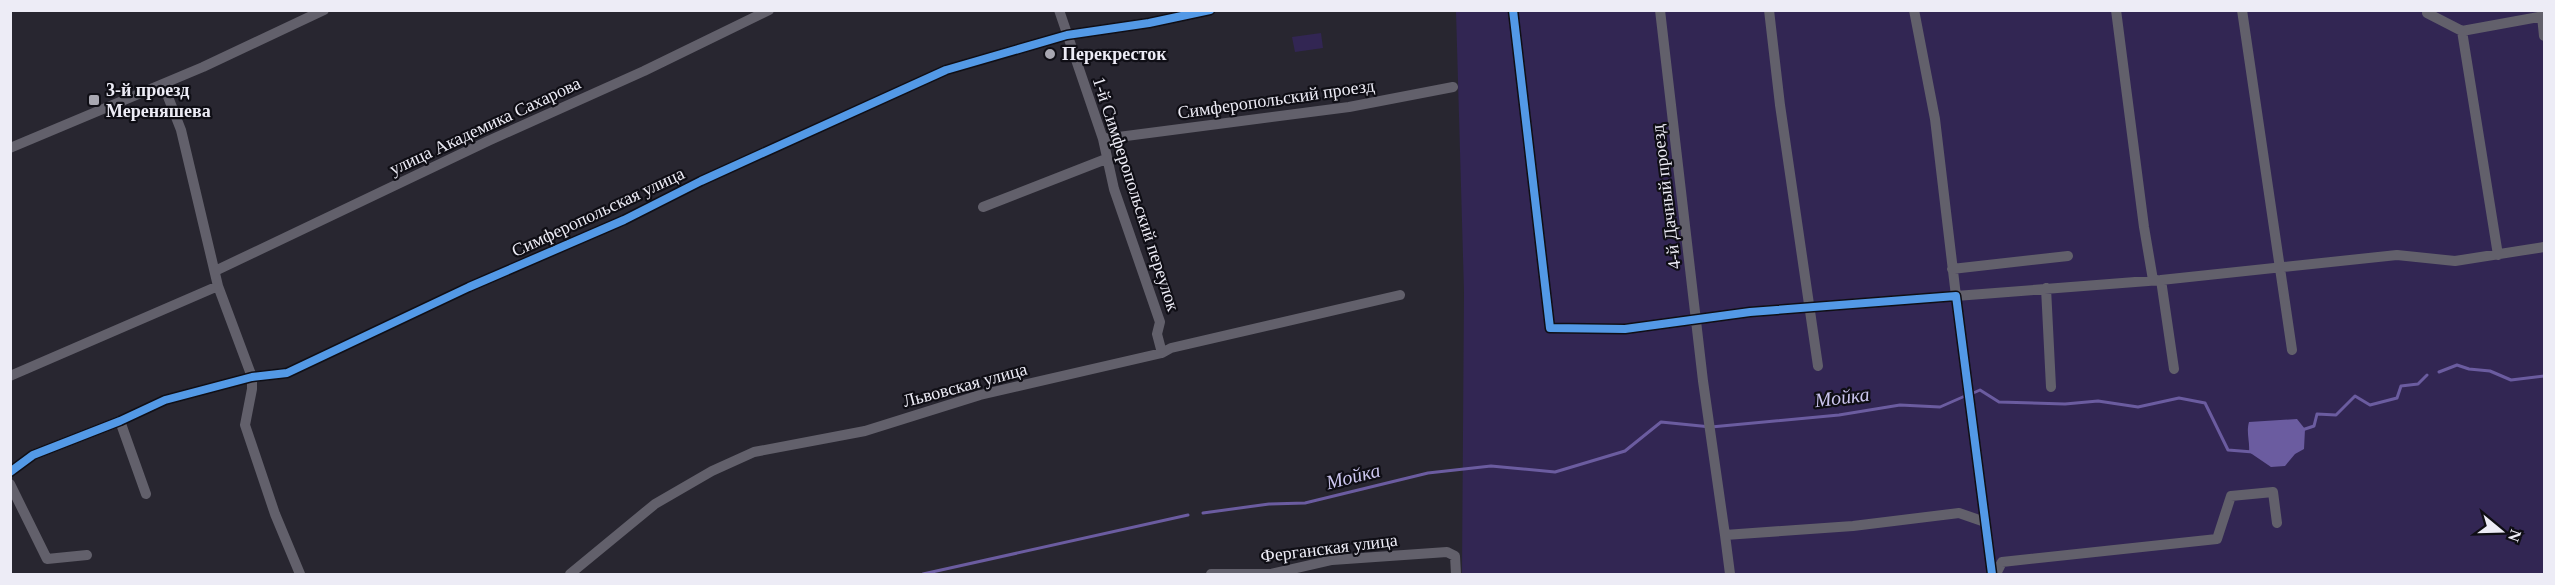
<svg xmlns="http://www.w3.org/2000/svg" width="2555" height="585" font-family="'Times New Roman',serif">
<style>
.green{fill:#322653}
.water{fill:#6b5ca0}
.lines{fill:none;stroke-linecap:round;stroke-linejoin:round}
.stream{stroke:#6b5ca0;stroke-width:3}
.minor{stroke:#62606b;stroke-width:10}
.cycleway-casing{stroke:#0f0e15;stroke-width:11}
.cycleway{stroke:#5399e6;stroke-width:8}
.poi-dot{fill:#a8a7b1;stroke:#0f0e15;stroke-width:2}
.labels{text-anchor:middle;stroke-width:4.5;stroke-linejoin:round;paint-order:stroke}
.poi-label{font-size:18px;font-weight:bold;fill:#edecf6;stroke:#0f0e15;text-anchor:start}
.street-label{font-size:18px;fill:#edecf6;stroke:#0f0e15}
.water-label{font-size:20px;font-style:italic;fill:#ccc6ef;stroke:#0f0e15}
</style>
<rect width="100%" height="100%" fill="#282630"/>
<path class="green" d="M1456 11H2544V574H1462L1464 291Z
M1321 33 1323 48 1295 52 1292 37Z"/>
<path class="water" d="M2297 419 2305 429 2304 449 2295 454 2285 466 2271 467 2249 452C2250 441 2246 433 2249 422Z"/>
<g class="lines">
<path class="stream" d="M2439 372 2457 365 2469 369 2490 371 2511 380 2544 376
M1971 394 1980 390 1999 402 2065 404 2098 401 2138 407 2179 398 2205 403 2228 450 2253 452
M2302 430 2314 426 2317 414 2336 415 2355 396 2370 405 2397 398 2401 386 2418 384 2427 375
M1203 513 1269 504 1305 503 1428 473 1491 466 1555 472 1625 451 1661 422 1711 427 1839 415 1900 405 1940 407 1965 396
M923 574 1188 515"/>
<path class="minor" d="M1059 10 1103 139 1114 189 1160 322 1157 334 1162 353
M1513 10 1550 328 1625 329 1750 312 1956 296 1992 574
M1660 10 1703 381 1725 535
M1769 10 1780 105 1818 366
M1914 10 1935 119 1956 296 2161 280 2397 255 2455 261 2544 247
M2116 10 2144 227 2153 280
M2242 10 2292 350
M2427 13 2462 31 2544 16
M2542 16 2544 36
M2462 31 2498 255
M163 84 181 130 218 286 252 377V389L245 425 275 514 300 574
M1103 139 1349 107 1453 87
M10 148 203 67 324 10
M983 207 1106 159
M1952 269 2068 256
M215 271 488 141 644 71 769 10
M2161 280 2174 369
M2046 288 2051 387
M10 376 218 286
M120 421 146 494
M10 472 33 455 120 421 165 400 252 377 287 373 469 287 624 220 701 181 946 70 1067 35 1149 23 1210 10
M10 484 47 559 87 555
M570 574 655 504 712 471 754 452 865 431 980 395 1162 353 1171 348 1400 295
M1211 574H1271L1332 560 1447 552 1455 556 1456 574
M1730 574 1725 535 1853 526 1959 513 1985 522
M1996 574 2002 562 2217 539 2231 496 2273 492 2277 523"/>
<defs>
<path id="cycleway" d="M1513 10 1550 328 1625 329 1750 312 1956 296 1992 574
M10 472 33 455 120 421 165 400 252 377 287 373 469 287 624 220 701 181 946 70 1067 35 1149 23 1210 10"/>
</defs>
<use href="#cycleway" class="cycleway-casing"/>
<use href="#cycleway" class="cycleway"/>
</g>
<g class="poi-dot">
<circle cx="1050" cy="54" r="6"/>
<rect x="88" y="94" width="12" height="12" rx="3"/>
</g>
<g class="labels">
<g class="poi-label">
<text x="1062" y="60">Перекресток</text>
<text x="106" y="96">3-й проезд<tspan x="106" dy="21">Мереняшева</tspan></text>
</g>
<g class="street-label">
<text transform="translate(1276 99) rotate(-8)" y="6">Симферопольский проезд</text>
<text transform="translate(485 126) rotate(-25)" y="6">улица Академика Сахарова</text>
<text transform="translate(1136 194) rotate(72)" y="6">1-й Симферопольский переулок</text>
<text transform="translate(1666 197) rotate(-97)" y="6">4-й Дачный проезд</text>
<text transform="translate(598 212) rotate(-25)" y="6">Симферопольская улица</text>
<text transform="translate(965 385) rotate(-15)" y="6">Львовская улица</text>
<text transform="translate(1329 548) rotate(-7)" y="6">Ферганская улица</text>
</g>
<g class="water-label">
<text transform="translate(1842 397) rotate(-7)" y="7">Мойка</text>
<text transform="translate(1353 476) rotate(-14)" y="7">Мойка</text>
</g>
</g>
<rect width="2555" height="585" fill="none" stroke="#edecf6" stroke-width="24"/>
<g transform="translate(2501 531) rotate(109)" stroke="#0f0e15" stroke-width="4.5" paint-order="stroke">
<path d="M0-4.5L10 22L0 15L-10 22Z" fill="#edecf6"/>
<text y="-9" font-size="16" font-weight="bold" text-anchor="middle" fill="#edecf6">N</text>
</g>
</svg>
